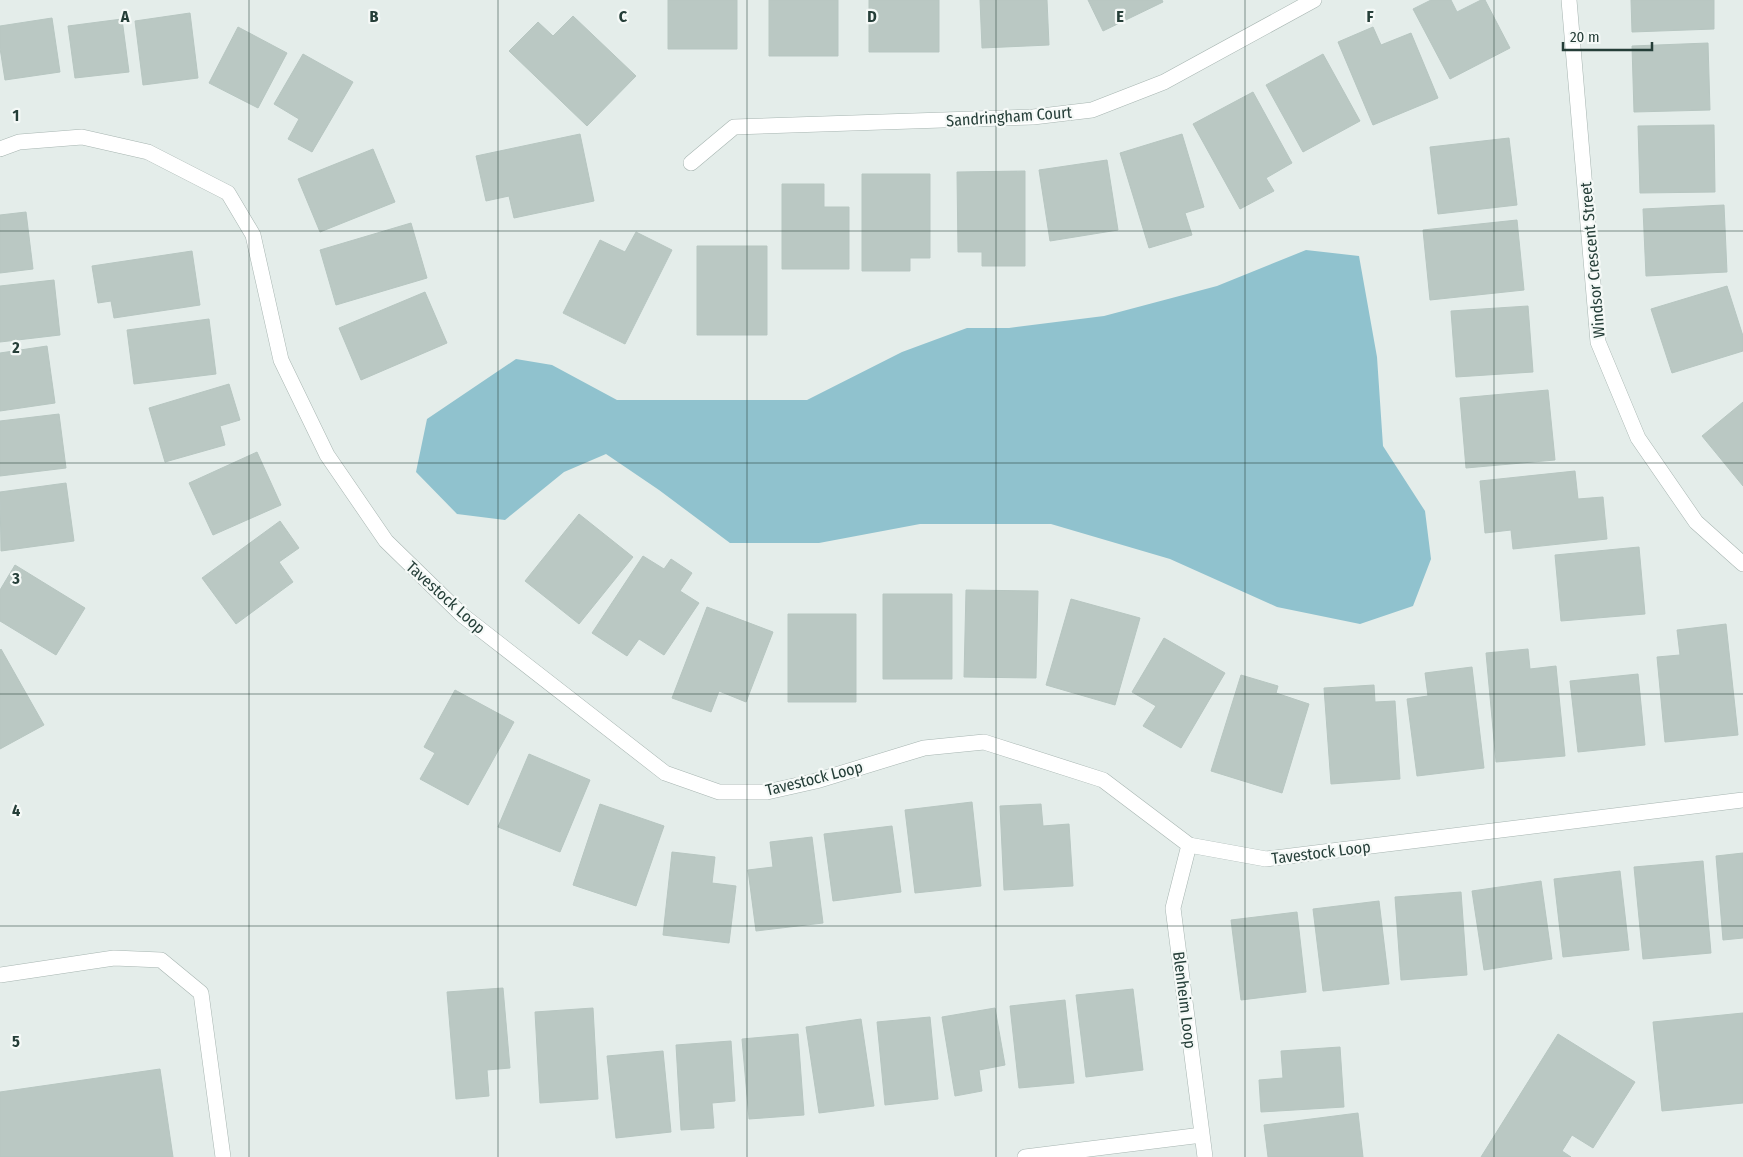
<svg xmlns="http://www.w3.org/2000/svg" width="1743" height="1157" font-family="'Fira Sans Condensed',sans-serif">
<style>
.water{fill:#90c2ce}
.building{fill:#bac8c3;stroke:#b7c6c1}
.lines{fill:none;stroke-linecap:round;stroke-linejoin:round}
.minor-casing{stroke:#a7b5b1;stroke-width:16}
.minor{stroke:#fff;stroke-width:15}
.grid{fill:none;stroke:#253e38;stroke-width:1;stroke-opacity:0.55}
.labels{text-anchor:middle;stroke-width:4.5;stroke-linejoin:round;paint-order:stroke}
.street-label{font-size:16px;fill:#253e38;stroke:#f5f9f7}
.grid-label{font-size:16px;text-anchor:middle;font-weight:bold;fill:#253e38;stroke:#f5f9f7;stroke-width:4.5;stroke-linejoin:round;paint-order:stroke}
</style>
<rect width="100%" height="100%" fill="#e4edea"/>
<path class="water" d="M1306 250 1359 256 1377 357 1383 446 1425 511 1431 559 1413 606 1360 624 1277 607 1170 559 1051 524H920L819 543H730L659 490 606 454 564 472 505 520 457 514 416 472 427 419 516 359 552 365 617 400H807L902 352 967 328H1009L1104 316 1217 286Z"/>
<path class="building" d="M668 0H737V49H668Z
M769 0H838V56H769Z
M869 0H939V52H869Z
M980 0H1047L1049 45 982 48Z
M1088 0H1162L1163 2 1103 31Z
M1431 0H1451L1457 12 1481 0H1485L1510 48 1450 79 1413 9Z
M1631 0H1714V29L1632 32Z
M190 13 198 78 143 85 135 21Z
M573 16 636 76 587 126 509 51 538 22 553 36Z
M52 18 60 72 5 80 0 48V26Z
M122 19 129 72 75 78 68 26Z
M238 27 287 53 258 108 209 83Z
M1373 27 1381 45 1411 33 1438 98 1373 125 1338 42Z
M1708 43 1710 110 1634 112 1632 46Z
M303 54 353 82 312 152 288 139 299 119 274 104Z
M1323 54 1360 121 1303 152 1266 85Z
M1253 92 1292 163 1266 178 1274 191 1240 209 1193 124Z
M1714 125 1715 192 1640 193 1638 126Z
M580 134 594 201 514 218 509 196 486 201 476 156Z
M1182 134 1204 207 1185 213 1192 235 1149 248 1120 153Z
M1509 138 1517 205 1438 214 1430 147Z
M373 149 395 202 320 232 298 179Z
M1107 160 1118 230 1050 241 1039 170Z
M1025 171V266H982V252H958L957 172Z
M862 174H930V258H910V271H862Z
M782 184H824V207H849V269H782Z
M1724 205 1727 272 1646 276 1643 209Z
M26 212 33 269 0 273V215Z
M1517 220 1524 290 1430 300 1423 230Z
M411 223 427 278 336 305 320 250Z
M636 232 672 250 625 344 563 313 600 240 625 252Z
M697 246H767V335H697Z
M192 251 200 305 114 318 111 301 98 303 92 266Z
M54 280 60 335 0 342V286Z
M1727 286 1743 336V351L1672 373 1651 309Z
M425 292 447 343 361 380 339 328Z
M1528 306 1533 372 1456 377 1451 311Z
M209 319 216 374 134 384 127 330Z
M47 346 55 403 0 411V353Z
M229 384 240 420 220 426 225 445 165 462 149 408Z
M1548 390 1555 460 1466 468 1460 398Z
M1743 402V486L1702 436Z
M59 414 66 468 0 476V421Z
M257 452 281 505 213 535 189 483Z
M1575 471 1578 499 1603 497 1607 539 1513 549 1511 530 1485 533 1480 481Z
M66 483 74 541 1 551 0 492Z
M579 514 633 557 579 624 525 581Z
M280 521 299 548 279 562 293 582 236 624 202 578Z
M1639 547 1645 614 1561 621 1555 555Z
M643 556 664 569 671 559 692 573 680 591 699 603 664 655 639 639 627 656 592 633Z
M15 565 85 608 56 655 0 621V590Z
M966 590 1038 591 1036 678 964 677Z
M883 594H952V679H883Z
M1071 599 1140 618 1115 705 1046 685Z
M707 607 773 632 746 702 719 691 711 712 672 698Z
M788 614H856V702H788Z
M1726 624 1738 735 1665 742 1657 657 1680 655 1677 630Z
M1164 638 1225 673 1181 748 1143 726 1156 706 1132 692Z
M1 649 44 725 0 749V650Z
M1528 649 1530 669 1556 666 1565 756 1496 762 1486 653Z
M1472 667 1484 768 1417 776 1407 699 1428 696 1425 673Z
M1638 674 1645 745 1578 752 1570 681Z
M1241 675 1278 686 1276 693 1309 704 1282 793 1211 771Z
M1374 685 1375 702 1395 701 1400 779 1331 784 1324 688Z
M455 690 514 722 468 805 420 779 435 753 424 747Z
M529 754 590 780 560 852 498 827Z
M972 802 981 886 915 893 905 810Z
M600 804 664 826 636 906 573 885Z
M1041 804 1043 826 1069 824 1073 886 1004 890 1000 806Z
M892 826 901 892 833 901 824 834Z
M812 837 823 923 756 931 748 870 773 867 770 842Z
M672 852 715 857 712 883 736 886 729 943 663 935Z
M1743 853V938L1723 940 1716 856Z
M1703 861 1711 953 1643 959 1634 867Z
M1620 871 1629 950 1563 957 1554 879Z
M1541 881 1552 959 1484 970 1472 891Z
M1461 892 1467 975 1401 980 1395 897Z
M1379 901 1389 984 1323 991 1313 909Z
M1297 912 1306 992 1241 1000 1231 920Z
M503 988 510 1068 487 1070 489 1096 456 1099 447 992Z
M1133 989 1143 1070 1086 1077 1076 995Z
M1065 1000 1074 1083 1019 1088 1010 1006Z
M593 1008 598 1099 540 1103 535 1012Z
M995 1008 1005 1065 979 1070 982 1091 955 1096 942 1017Z
M1743 1013V1103L1662 1111 1653 1022Z
M930 1017 938 1099 885 1105 877 1022Z
M861 1019 874 1106 819 1113 806 1027Z
M798 1034 804 1115 749 1119 742 1039Z
M1558 1034 1635 1082 1593 1148 1572 1135 1562 1151 1571 1157H1481Z
M731 1041 735 1101 712 1103 714 1128 681 1130 676 1045Z
M1340 1047 1344 1107 1261 1112 1259 1080 1283 1078 1281 1051Z
M663 1051 671 1132 616 1138 607 1056Z
M160 1069 173 1157H0V1092Z
M1358 1113 1363 1157H1268L1264 1125Z"/>
<g class="lines">
<defs>
<path id="minor" d="M1569 0 1598 342 1638 438 1696 522 1743 564
M0 149 19 142 82 137 148 152 228 193 253 235 281 360 327 455 386 541 462 615 665 773 719 792H767L816 781 924 748 984 742 1103 780 1189 845 1266 859 1743 800
M691 163 734 127 1033 117 1092 110 1164 82 1314 0
M1189 845 1173 908 1205 1157
M0 975 114 958 161 960 201 993 223 1157
M1025 1157 1202 1135"/>
</defs>
<use href="#minor" class="minor-casing"/>
<use href="#minor" class="minor"/>
</g>
<path class="grid" d="M249 0V1157M498 0V1157M747 0V1157M996 0V1157M1245 0V1157M1494 0V1157M0 231H1743M0 463H1743M0 694H1743M0 926H1743"/>
<g class="labels">
<g class="street-label">
<text transform="translate(1009 116) rotate(-4)" y="6">Sandringham Court</text>
<text transform="translate(1592 260) rotate(-95)" y="6">Windsor Crescent Street</text>
<text transform="translate(446 597) rotate(42)" y="6">Tavestock Loop</text>
<text transform="translate(814 778) rotate(-14)" y="6">Tavestock Loop</text>
<text transform="translate(1321 852) rotate(-7)" y="6">Tavestock Loop</text>
<text transform="translate(1185 1000) rotate(83)" y="6">Blenheim Loop</text>
</g>
</g>
<g class="grid-label">
<text x="125" y="22">A</text>
<text x="374" y="22">B</text>
<text x="623" y="22">C</text>
<text x="872" y="22">D</text>
<text x="1120" y="22">E</text>
<text x="1370" y="22">F</text>
<text x="16" y="121">1</text>
<text x="16" y="353">2</text>
<text x="16" y="584">3</text>
<text x="16" y="816">4</text>
<text x="16" y="1047">5</text>
</g>
<path d="M1563 42v8h89v-8" fill="none" stroke="#253e38" stroke-width="2.5"/>
<text x="1570" y="42" font-size="15" fill="#253e38" stroke="#f5f9f7" stroke-width="4" paint-order="stroke">20 m</text>
</svg>
